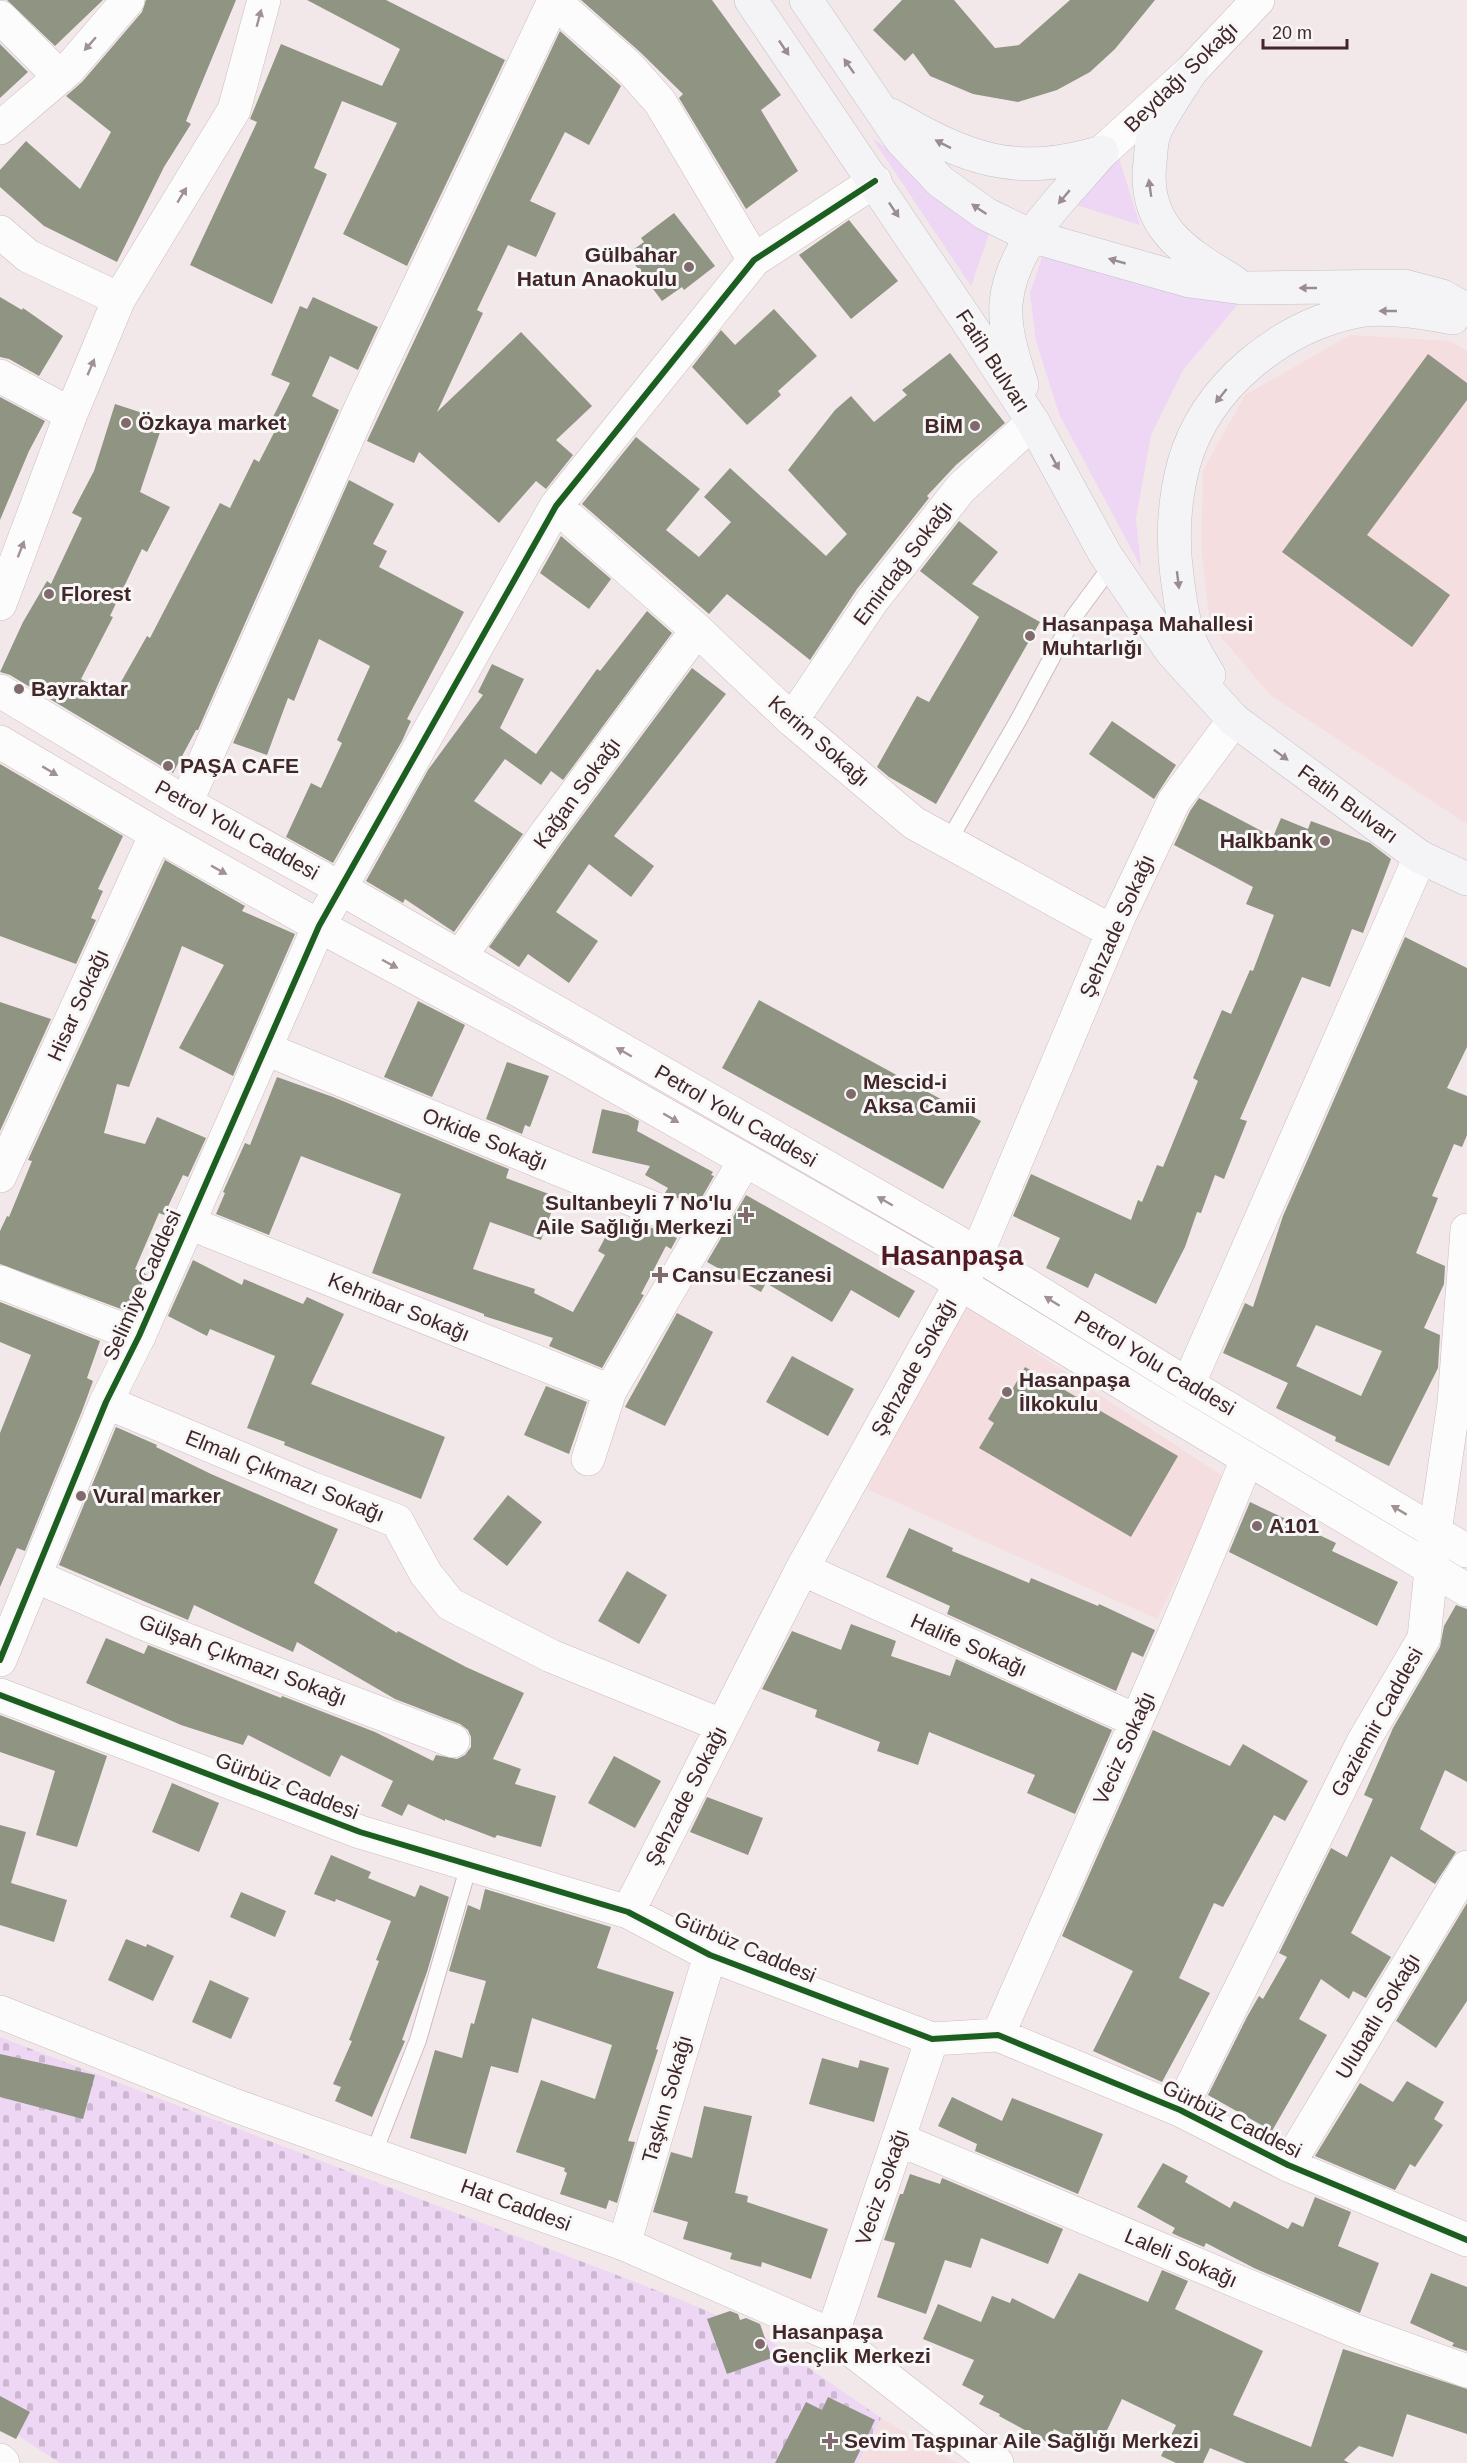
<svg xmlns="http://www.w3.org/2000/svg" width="1467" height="2463" font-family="Helvetica,sans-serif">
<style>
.built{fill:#f5dee0}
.grass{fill:#eed6f5}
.cemetery{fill:url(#cemetery-stones)}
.building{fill:#909482}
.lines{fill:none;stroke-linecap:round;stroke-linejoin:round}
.lane-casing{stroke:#cdbbbd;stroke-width:18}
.street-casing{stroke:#cdbbbd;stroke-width:34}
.secondary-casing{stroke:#cdbbbd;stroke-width:34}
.primary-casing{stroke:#c3c0c5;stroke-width:34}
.lane{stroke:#fdfcfc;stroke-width:16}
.street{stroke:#fdfcfc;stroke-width:33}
.secondary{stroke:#fdfcfc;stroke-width:33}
.primary{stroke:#f4f4f6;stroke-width:33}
.cycleway-casing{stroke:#f7f7f7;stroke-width:10}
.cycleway{stroke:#1b5e20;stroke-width:6}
.oneway{fill:#a09192}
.oneway2{fill:#9b8d8f}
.poi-dot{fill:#806a6c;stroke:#f7f7f7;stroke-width:2}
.labels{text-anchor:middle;stroke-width:6;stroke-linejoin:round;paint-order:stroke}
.street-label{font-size:21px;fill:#422628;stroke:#f7f7f7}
.poi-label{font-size:21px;font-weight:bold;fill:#422628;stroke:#f7f7f7;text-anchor:start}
.district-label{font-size:27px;font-weight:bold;fill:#521923;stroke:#f7f7f7}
</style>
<defs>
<pattern id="cemetery-stones" width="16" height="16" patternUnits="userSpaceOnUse" patternTransform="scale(1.5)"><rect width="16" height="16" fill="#eed6f5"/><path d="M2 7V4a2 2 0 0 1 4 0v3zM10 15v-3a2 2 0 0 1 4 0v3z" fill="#cdb8d2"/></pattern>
</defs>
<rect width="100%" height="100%" fill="#f2e8ea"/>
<path class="built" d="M1350 335 1450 341 1467 351V824L1270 695 1210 624 1201 547 1203 470 1245 395Z
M964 1305 1227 1479 1157 1619 867 1489Z
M881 2418 957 2463H858Z"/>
<path class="grass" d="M872 138 992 226 971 286Z
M1116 149 1140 225 1073 204Z
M1042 257 1239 303 1183 370 1151 435 1136 519 1141 567 1059 414 1036 341 1030 293Z"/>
<path class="cemetery" d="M0 2037 684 2301 763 2336 881 2418 858 2463H60L0 2424Z"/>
<path class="building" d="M7 0H103L55 46Z
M146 0H236L186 121 191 124 164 167 117 262 44 226 0 187V170L26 141 80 189 111 132 66 96 82 82 142 12Z
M307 0H386L505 60 407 266 343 234 397 123 342 101 314 168 327 174 272 304 190 265 257 122 250 119 281 44 382 86 400 49Z
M581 0H712L781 95 761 110 798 171 746 209 679 98 683 94 640 52Z
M902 0H954L995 48 1019 45 1070 0H1155L1115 49 1090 72 1057 90 1018 102 973 94 930 76 913 53 905 61 873 30Z
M560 31 621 86 589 145 565 132 530 201 556 213 536 257 508 245 477 310 483 313 437 412 521 332 592 406 556 440 573 455 546 489 536 481 499 523 419 452 414 463 367 441Z
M0 44 28 72 0 98Z
M674 213 715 266 684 290 682 287 662 301 627 254 644 242 641 238Z
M849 220 898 281 851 319 799 255Z
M0 297 22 310 23 308 63 336 39 376 9 359 0 357Z
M313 297 378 327 358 370 330 356 312 396 339 410 198 730H196L173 773 10 675 0 672 23 622 47 581 51 584 82 518 72 513 94 471 115 404 164 420 140 492 170 507 147 552 142 549 110 616 113 617 81 679 113 696 147 636 150 638 220 503 230 508 254 459 259 462 279 423 272 419 290 383 271 375 300 306 307 309Z
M774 309 817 356 778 391 781 395 747 425 692 367 721 330 735 345Z
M950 353 1005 423 956 465 927 496 929 498 857 589 810 660 727 594 709 614 582 504 636 437 700 489 666 530 699 557 731 522 704 497 730 468 826 556 847 534 788 470 835 410 851 396 874 422 907 395 902 390Z
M1428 354 1467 383V400L1367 535 1450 595 1412 647 1282 552Z
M0 397 45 421 29 451 0 520Z
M349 480 394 504 373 544 387 551 379 567 464 612 407 719 411 721 402 741 333 863 286 837 311 783 321 788 342 743 337 740 370 666 319 639 294 701 288 698 267 755 233 743Z
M959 521 998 552 972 584 1040 622 936 804 889 777 877 767 917 696 929 702 979 617 920 571Z
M561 536 611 579 589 609 540 573Z
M647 611 672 633 563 780 551 771 541 785 505 759 474 801 523 834 454 932 405 899 403 903 366 881 428 770 483 695 478 692 492 664 524 679 500 728 536 754 597 669 600 671Z
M692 668 726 694 614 836 654 866 631 897 589 864 556 912 598 941 569 983 528 954 519 967 489 947 562 843Z
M1112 721 1176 765 1154 799 1089 754Z
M0 764 123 836 98 889 103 891 91 918 96 920 76 964 0 936Z
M1199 798 1273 837 1281 818 1308 829 1311 821 1370 843 1391 859 1363 933 1352 929 1330 987 1302 977 1240 1119 1247 1121 1224 1179 1215 1175 1201 1213 1197 1212 1185 1247 1156 1304 1095 1273 1088 1288 1046 1268 1060 1238 1013 1216 1031 1174 1131 1220 1138 1200 1142 1202 1157 1165 1163 1167 1198 1081 1193 1078 1222 1010 1231 1014 1250 970 1253 971 1274 915 1246 904 1253 887 1174 845 1190 811Z
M165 860 245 906 242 911 295 934 233 1076 179 1048 224 965 182 946 129 1087 117 1084 104 1133 145 1144 157 1117 206 1138 188 1177 183 1175 164 1215 159 1213 135 1269 146 1274 129 1312 0 1264V1231L7 1216 9 1217 32 1161 28 1160Z
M1405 937 1467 968V1047L1447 1088 1467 1096V1135L1462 1147 1454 1144 1432 1196 1438 1198 1416 1253 1445 1266 1444 1284 1424 1328 1440 1335 1438 1368 1389 1466 1335 1441 1336 1437 1276 1408 1296 1366 1361 1396 1382 1351 1316 1325 1288 1383 1223 1353 1245 1303 1253 1307 1283 1216Z
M759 1000 981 1121 943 1189 722 1068Z
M418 1001 465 1025 432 1097 384 1077Z
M0 1002 51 1019 0 1131Z
M507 1062 549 1076 530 1127 525 1125 522 1134 486 1119Z
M277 1077 333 1097 509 1169 506 1178 557 1197 541 1240 490 1222 473 1269 535 1289 534 1293 573 1312 605 1255 598 1251 616 1217 644 1231 647 1226 677 1238 671 1249 666 1246 641 1294 644 1295 602 1368 549 1346 553 1338 484 1316V1314L372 1273 401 1194 301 1156 269 1235 216 1214 225 1193 223 1192 245 1143 250 1145Z
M602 1109 628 1115 639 1121 637 1131 713 1172 711 1175 714 1176 697 1206 665 1193 668 1188 645 1175 650 1166 592 1153Z
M746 1195 915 1291 899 1318 851 1290 832 1322 766 1283 761 1292 707 1262Z
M193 1260 242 1285 244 1279 303 1304 307 1297 344 1314 311 1384 445 1437 421 1499 284 1445 285 1442 247 1428 275 1356 210 1329 207 1336 168 1316Z
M0 1302 100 1341 87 1378 93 1381 82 1411 25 1551 17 1548 0 1587V1433L31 1355 0 1342Z
M677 1313 713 1332 665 1426 625 1407Z
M792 1356 854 1389 828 1436 766 1402Z
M1025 1367 1178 1456 1131 1537 979 1448 994 1423 988 1419 1004 1392 1009 1395Z
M546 1386 587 1402 569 1454 524 1435Z
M116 1427 157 1445 156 1447 211 1474 338 1529 314 1583 397 1633 398 1631 466 1667 524 1693 493 1759 521 1769 515 1784 556 1796 541 1847 497 1835 495 1838 445 1819V1821L408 1804 402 1816 381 1806 393 1781 341 1755 330 1777 248 1735 243 1745 181 1725 86 1683 106 1638 144 1654 148 1645 281 1698 282 1696 375 1732 433 1761 436 1755 457 1759 465 1755 471 1747V1737L468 1730 460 1724 395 1699 297 1642 293 1652 194 1605 188 1620 59 1565Z
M508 1495 542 1522 507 1566 473 1539Z
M1250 1502 1336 1543 1332 1551 1398 1582 1377 1626 1229 1552Z
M909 1528 953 1548 952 1551 996 1569 1029 1583 1031 1578 1098 1606 1099 1604 1155 1630 1143 1657 1132 1652 1116 1691 947 1614 950 1606 886 1577Z
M627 1571 667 1595 639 1644 598 1621Z
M1456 1605 1467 1609V1782L1445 1770 1420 1829 1456 1852 1435 1884 1391 1856 1351 1933 1391 1957 1366 1998 1353 1991 1349 1999 1321 1979 1299 2019 1327 2035 1272 2131 1208 2095 1247 2017 1259 1996 1263 1999 1287 1957 1279 1953 1331 1848 1347 1857 1373 1799 1364 1795 1381 1756 1393 1728 1440 1647 1444 1626Z
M851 1624 896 1641 891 1656 950 1676 956 1659 1112 1730 1075 1814 1027 1793 1035 1775 929 1732 918 1765 877 1751 880 1742 815 1717 817 1710 762 1689 792 1631 841 1650Z
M0 1715 107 1756 77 1847 36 1835 55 1771 0 1752Z
M1153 1730 1230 1766 1243 1744 1308 1781 1285 1821 1274 1815 1223 1907 1214 1903 1179 1978 1210 1993 1162 2082 1093 2051 1133 1971 1062 1936Z
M614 1756 661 1781 635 1828 588 1803Z
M172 1783 219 1803 199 1852 152 1832Z
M707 1797 763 1818 748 1855 690 1832Z
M0 1825 26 1832 11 1883 67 1900 54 1942 0 1925Z
M331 1855 371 1872 368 1878 415 1897 420 1885 449 1897 427 1972 402 2040 405 2041 372 2117 335 2101 341 2087 333 2084 352 2041 349 2040 379 1961 376 1960 391 1921 336 1899 335 1902 314 1894Z
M485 1889 611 1927 597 1968 674 1992 656 2049 658 2050 628 2141 635 2142 617 2203 609 2200 606 2209 560 2194 567 2173 564 2171 565 2168 516 2152 541 2080 595 2099 612 2045 532 2018 518 2073 491 2066 466 2154 410 2138 435 2050 462 2058 471 2023 474 2024 486 1981 449 1971 468 1905 480 1910Z
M241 1892 286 1911 275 1937 230 1917Z
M1467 1903V2001L1436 2048 1396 2021Z
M126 1939 146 1947 147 1944 174 1956 153 2001 108 1980Z
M210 1980 249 1998 231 2039 192 2022Z
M0 2054 95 2075 83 2119 0 2097Z
M822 2058 858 2068 860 2060 889 2068 874 2122 809 2104Z
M1407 2081 1444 2102 1434 2119 1443 2125 1415 2167 1410 2164 1395 2190 1315 2156 1360 2083 1393 2102Z
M952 2097 1002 2121 1012 2098 1103 2134 1078 2194 975 2151 977 2144 938 2126Z
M704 2106 752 2116 735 2193 748 2196 747 2202 828 2229 811 2279 762 2262 761 2267 730 2259 732 2253 683 2239 688 2222 653 2212 671 2152 692 2158Z
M1163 2163 1188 2176 1185 2182 1230 2208 1234 2201 1288 2229 1292 2222 1303 2227 1315 2197 1351 2212 1338 2246 1379 2263 1360 2313 1254 2268 1206 2243 1204 2247 1178 2236 1172 2233 1175 2228 1137 2207Z
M910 2174 940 2184 942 2178 1063 2229 1048 2264 981 2238 971 2268 945 2260 926 2314 877 2297 895 2243 884 2240 900 2194H903Z
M1162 2270 1188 2281 1175 2309 1263 2351 1233 2415 1311 2447 1343 2349 1467 2389V2434L1407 2414 1393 2457 1359 2446 1344 2460 1349 2463H1246L1210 2448 1203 2463H1176L1161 2456 1176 2425 1122 2399 1097 2451 1054 2429 1047 2442 999 2416 1000 2414 979 2404 984 2396 962 2385 974 2360 923 2339 938 2304 981 2322 992 2296 1010 2303 1012 2298 1054 2319 1079 2273 1148 2302Z
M1431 2273 1467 2287V2351L1452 2346 1454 2343 1410 2323Z
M730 2311 738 2314 740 2320 746 2318 760 2324 772 2358 727 2374 707 2319Z
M0 2396 30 2412 16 2439 0 2431Z
M828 2397 875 2420 854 2463H775L806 2402 822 2410Z"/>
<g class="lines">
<defs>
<path id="lane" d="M948 842 1019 719 1073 618 1112 565
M373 2155 418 2040 469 1865"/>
<path id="street" d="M0 17 60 77
M0 128 68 70 128 0
M0 232 28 256 119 299
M0 376 71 414
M556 506 697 630 792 720 914 823 1113 932
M0 604 71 414 119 299 234 110 264 0
M792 720 872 601 961 488 1033 422
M186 803 363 403 554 1 628 66 660 102 754 260
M319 926 556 506 754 260 875 181
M460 957 547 832 697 630
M266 1049 704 1229
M0 1176 156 834
M189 1223 610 1391
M0 1282 139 1336
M1188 1385 1420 857
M106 1402 311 1488 397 1521 426 1574 450 1604 551 1656 721 1725
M588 1459 610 1391 745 1160
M802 1569 1135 1720
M35 1576 140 1622 453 1741
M0 1695 360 1832 628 1912 710 1955 932 2039 998 2035 1180 2110 1288 2165 1467 2240
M628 1912 802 1569 977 1254 1119 917 1174 801 1234 720
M998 2035C1082 1843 1169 1653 1247 1459
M1180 2110 1363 1742 1424 1638 1435 1532 1454 1403 1467 1230
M898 2139 1353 2330 1467 2371
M1288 2165 1467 1867
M624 2244 710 1955
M832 2335 932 2039
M0 2460 3 2463"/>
<path id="secondary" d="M1102 152 1192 70 1258 0
M0 691 186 803 340 888 956 1241 1174 1376 1467 1551
M0 742 156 834 319 926 571 1061 938 1270 1156 1404 1467 1590
M0 1660 106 1402 139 1336 319 926
M0 2012 231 2104 624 2244 832 2335 997 2463"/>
<path id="primary" d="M751 0 972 328 1033 422 1105 554 1171 651 1234 720 1420 857 1467 879
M806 0 901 140 941 182 986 214 1031 236 1189 281 1243 288 1404 286 1442 296 1467 310
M1192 70C1181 88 1160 117 1154 134 1151 142 1151 153 1150 162 1142 227 1185 252 1234 282
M891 115C967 159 1014 178 1102 152
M1022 385C1014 359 1004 331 1006 303 1012 242 1065 196 1102 152
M1209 675C1203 665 1196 654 1191 643 1183 623 1180 598 1177 576 1172 539 1174 500 1184 463 1206 386 1281 326 1358 311 1385 306 1427 313 1453 318"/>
</defs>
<use href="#lane" class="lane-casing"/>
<use href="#street" class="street-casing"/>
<use href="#secondary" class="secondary-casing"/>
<use href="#primary" class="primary-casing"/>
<use href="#lane" class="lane"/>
<use href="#street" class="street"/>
<use href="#secondary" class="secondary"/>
<use href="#primary" class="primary"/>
<defs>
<path id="cycleway" d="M0 1660 106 1402 139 1336 319 926 556 506 754 260 875 181
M0 1695 360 1832 628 1912 710 1955 932 2039 998 2035 1180 2110 1288 2165 1467 2240"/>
</defs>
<use href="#cycleway" class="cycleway-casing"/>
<use href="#cycleway" class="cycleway"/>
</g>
<defs><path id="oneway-solid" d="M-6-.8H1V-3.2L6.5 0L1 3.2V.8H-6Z" transform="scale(1.5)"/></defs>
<g class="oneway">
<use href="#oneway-solid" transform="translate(259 18) rotate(-75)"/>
<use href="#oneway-solid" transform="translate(90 44) rotate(131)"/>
<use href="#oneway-solid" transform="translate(182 195) rotate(-59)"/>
<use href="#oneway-solid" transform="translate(91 367) rotate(-67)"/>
<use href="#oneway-solid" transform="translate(21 549) rotate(-69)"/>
<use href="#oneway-solid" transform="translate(50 771) rotate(31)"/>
<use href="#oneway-solid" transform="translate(219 870) rotate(29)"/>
<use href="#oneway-solid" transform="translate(390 964) rotate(28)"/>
<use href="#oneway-solid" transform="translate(624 1052) rotate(-150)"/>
<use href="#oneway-solid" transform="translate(671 1118) rotate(30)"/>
<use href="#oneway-solid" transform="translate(885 1201) rotate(-150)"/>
<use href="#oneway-solid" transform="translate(1052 1301) rotate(-148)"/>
<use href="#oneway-solid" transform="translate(1399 1510) rotate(-149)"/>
</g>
<g class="oneway2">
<use href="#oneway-solid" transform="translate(784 48) rotate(56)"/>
<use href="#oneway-solid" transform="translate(849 66) rotate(-125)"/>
<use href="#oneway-solid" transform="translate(943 144) rotate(-153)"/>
<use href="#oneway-solid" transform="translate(1150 188) rotate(-98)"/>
<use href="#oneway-solid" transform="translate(1064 197) rotate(130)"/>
<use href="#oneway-solid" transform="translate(979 209) rotate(-146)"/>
<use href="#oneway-solid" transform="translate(894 210) rotate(56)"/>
<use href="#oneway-solid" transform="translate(1117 261) rotate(-164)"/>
<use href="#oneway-solid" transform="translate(1308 288) rotate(180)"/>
<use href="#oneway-solid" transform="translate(1388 311) rotate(-180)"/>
<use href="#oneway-solid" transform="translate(1221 396) rotate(129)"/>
<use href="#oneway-solid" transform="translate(1055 462) rotate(61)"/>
<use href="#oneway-solid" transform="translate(1178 580) rotate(83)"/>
<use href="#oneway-solid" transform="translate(1281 755) rotate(36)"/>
</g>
<g class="poi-dot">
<circle cx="689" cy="267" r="6"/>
<circle cx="126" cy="423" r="6"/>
<circle cx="975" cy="426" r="6"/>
<circle cx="49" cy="594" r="6"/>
<circle cx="1030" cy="636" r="6"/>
<circle cx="19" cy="689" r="6"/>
<circle cx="168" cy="766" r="6"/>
<circle cx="1325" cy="841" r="6"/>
<circle cx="851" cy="1094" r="6"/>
<path d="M743 1206h6v6h6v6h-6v6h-6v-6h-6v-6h6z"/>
<path d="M657 1266h6v6h6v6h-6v6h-6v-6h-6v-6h6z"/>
<circle cx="1007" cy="1392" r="6"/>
<circle cx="81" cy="1496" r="6"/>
<circle cx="1257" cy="1526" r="6"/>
<circle cx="760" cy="2344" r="6"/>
<path d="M827 2432h6v6h6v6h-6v6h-6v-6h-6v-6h6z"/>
</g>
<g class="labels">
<g class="street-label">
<text transform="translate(1181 77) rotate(-44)" y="7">Beydağı Sokağı</text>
<text transform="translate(993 361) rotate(57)" y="7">Fatih Bulvarı</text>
<text transform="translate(903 563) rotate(-53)" y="7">Emirdağ Sokağı</text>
<text transform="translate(819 741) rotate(41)" y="7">Kerim Sokağı</text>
<text transform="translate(577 793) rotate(-54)" y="7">Kağan Sokağı</text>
<text transform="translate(1348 804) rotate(36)" y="7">Fatih Bulvarı</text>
<text transform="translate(237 830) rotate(29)" y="7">Petrol Yolu Caddesi</text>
<text transform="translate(1117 926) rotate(-66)" y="7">Şehzade Sokağı</text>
<text transform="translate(78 1005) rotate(-66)" y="7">Hisar Sokağı</text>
<text transform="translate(736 1116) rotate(30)" y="7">Petrol Yolu Caddesi</text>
<text transform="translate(485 1139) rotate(22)" y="7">Orkide Sokağı</text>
<text transform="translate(142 1285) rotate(-66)" y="7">Selimiye Caddesi</text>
<text transform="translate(399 1307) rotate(22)" y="7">Kehribar Sokağı</text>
<text transform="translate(1155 1363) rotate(31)" y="7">Petrol Yolu Caddesi</text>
<text transform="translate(914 1367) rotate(-61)" y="7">Şehzade Sokağı</text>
<text transform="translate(285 1476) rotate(22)" y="7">Elmalı Çıkmazı Sokağı</text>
<text transform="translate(969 1645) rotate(24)" y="7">Halife Sokağı</text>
<text transform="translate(243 1660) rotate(21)" y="7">Gülşah Çıkmazı Sokağı</text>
<text transform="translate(1377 1722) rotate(-61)" y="7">Gaziemir Caddesi</text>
<text transform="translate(1124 1748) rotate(-66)" y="7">Veciz Sokağı</text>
<text transform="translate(287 1786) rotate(21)" y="7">Gürbüz Caddesi</text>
<text transform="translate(686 1796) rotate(-63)" y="7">Şehzade Sokağı</text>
<text transform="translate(745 1947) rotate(23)" y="7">Gürbüz Caddesi</text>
<text transform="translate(1378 2016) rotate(-59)" y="7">Ulubatlı Sokağı</text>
<text transform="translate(667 2099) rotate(-74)" y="7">Taşkın Sokağı</text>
<text transform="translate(1232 2119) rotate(26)" y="7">Gürbüz Caddesi</text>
<text transform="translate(882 2187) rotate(-71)" y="7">Veciz Sokağı</text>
<text transform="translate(516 2205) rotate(20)" y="7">Hat Caddesi</text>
<text transform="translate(1181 2258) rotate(23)" y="7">Laleli Sokağı</text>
</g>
<g class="poi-label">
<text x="677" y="262" text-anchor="end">Gülbahar<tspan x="677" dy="24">Hatun Anaokulu</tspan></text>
<text x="138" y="430">Özkaya market</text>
<text x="963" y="433" text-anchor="end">BİM</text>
<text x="61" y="601">Florest</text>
<text x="1042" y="631">Hasanpaşa Mahallesi<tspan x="1042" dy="24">Muhtarlığı</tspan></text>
<text x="31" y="696">Bayraktar</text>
<text x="180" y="773">PAŞA CAFE</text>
<text x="1313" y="848" text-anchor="end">Halkbank</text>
<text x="863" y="1089">Mescid-i<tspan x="863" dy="24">Aksa Camii</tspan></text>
<text x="732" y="1210" text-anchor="end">Sultanbeyli 7 No'lu<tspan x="732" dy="24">Aile Sağlığı Merkezi</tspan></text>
<text x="672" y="1282">Cansu Eczanesi</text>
<text x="1019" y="1387">Hasanpaşa<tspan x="1019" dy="24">İlkokulu</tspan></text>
<text x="93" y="1503">Vural marker</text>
<text x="1269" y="1533">A101</text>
<text x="772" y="2339">Hasanpaşa<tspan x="772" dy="24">Gençlik Merkezi</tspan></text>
<text x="844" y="2448">Sevim Taşpınar Aile Sağlığı Merkezi</text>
</g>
<g class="district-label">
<text x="952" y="1265">Hasanpaşa</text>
</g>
</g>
<path d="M1263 39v9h84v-9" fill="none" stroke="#422628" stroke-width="3"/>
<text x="1272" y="39" font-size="18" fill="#422628" stroke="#f7f7f7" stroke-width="4.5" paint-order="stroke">20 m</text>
</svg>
